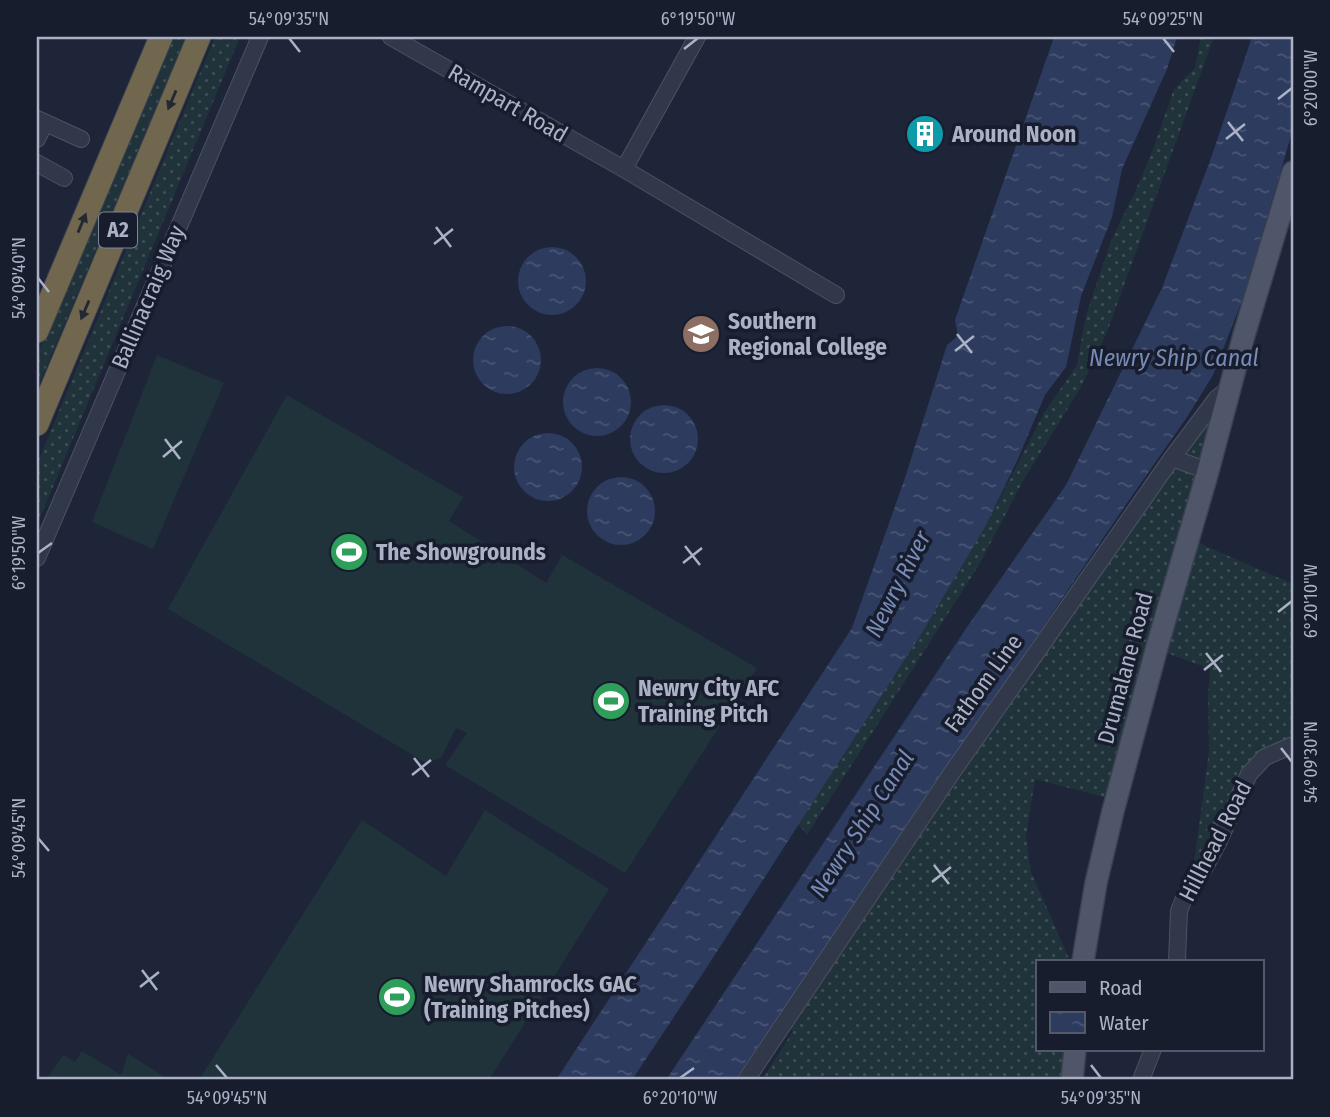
<svg xmlns="http://www.w3.org/2000/svg" width="1330" height="1117" font-family="'Fira Sans Condensed',sans-serif">
<style>
.grass{fill:url(#grass-dots)}
.garden{fill:#20333a}
.water{fill:url(#water-ripples)}
.lines{fill:none;stroke-linecap:round;stroke-linejoin:round}
.minor-casing{stroke:#4c5264;stroke-width:18}
.major-casing{stroke:#3b4152;stroke-width:24}
.highway-casing{stroke:#393f50;stroke-width:25}
.minor{stroke:#313849;stroke-width:16}
.major{stroke:#4f566a;stroke-width:21}
.highway{stroke:#70674e;stroke-width:23}
.oneway{fill:#242832}
.ticks{fill:none;stroke:#abb2c6;stroke-width:2.5}
.labels{text-anchor:middle;stroke-width:7;stroke-linejoin:round;paint-order:stroke}
.shield{fill:#171d2d;stroke:#7f8598;stroke-width:2}
.shield-label{font-size:21px;font-weight:bold;fill:#abb2c6}
.street-label{font-size:23px;fill:#abb2c6;stroke:#171d2d}
.poi-label{font-size:23px;font-weight:bold;fill:#abb2c6;stroke:#171d2d;text-anchor:start}
.water-label{font-size:24px;font-style:italic;fill:#788ab6;stroke:#171d2d}
.neatline{fill:none;stroke:#abb2c6;stroke-width:2.5}
.ticks-label{font-size:18px;text-anchor:middle;fill:#abb2c6}
</style>
<defs>
<pattern id="grass-dots" width="8" height="8" patternUnits="userSpaceOnUse" patternTransform="scale(1.75)"><rect width="8" height="8" fill="#20333a"/><path d="M2 2h.1M6 6h.1" fill="none" stroke="#3e4e55" stroke-width="1.8" stroke-linecap="round"/></pattern>
<pattern id="water-ripples" width="26" height="14" patternUnits="userSpaceOnUse" patternTransform="scale(1.75)"><rect width="26" height="14" fill="#2d3b5f"/><path d="M2 4q2-2 4 0t4 0M15 11q2-2 4 0t4 0" fill="none" stroke="#495574"/></pattern>
</defs>
<rect width="100%" height="100%" fill="#1e2539"/>
<path class="grass" d="M170 37H186L37 389V355Z
M215 37H240L37 525V464Z
M1201 37H1214L1107 332 1081 387 1024 479 979 565 807 835 798 824 936 609 988 521 1044 413 1077 365 1086 315 1111 241 1135 192 1152 152 1174 89 1195 68Z
M1218 397 1111 780 1104 797 1035 779 1026 837 1031 872 1070 961H1038V1049H1069L1065 1080H847C833 1070 817 1078 803 1080 790 1082 775 1080 762 1080L793 1031 783 1023Z
M1194 541 1293 584V745L1251 766 1192 878 1209 752 1208 697 1210 669 1167 653Z"/>
<path class="garden" d="M157 355 224 383 153 549 92 522Z
M287 395 463 497 449 521 546 583 562 555 757 668 625 873 445 765 467 733 456 728 441 758 426 763 168 609Z
M485 810 609 889 489 1080H199L362 820 446 876Z
M82 1051 121 1075 128 1054 170 1080H46L63 1055 62 1054 75 1062Z"/>
<path class="water" d="M1054 37H1177L1167 69 1122 169 1112 217 1081 296 1066 367 1045 395 1017 461 985 527 923 631 707 967 632 1080H556L852 628 905 478 947 345 958 336 955 320Z
M1252 37H1293V129L1243 298 1213 375 1187 417 1127 503 735 1080H666L965 630 1066 485 1162 288 1211 158Z
M518 281a34 34 0 1 1 68 0a34 34 0 1 1-68 0Z
M473 360a34 34 0 1 1 68 0a34 34 0 1 1-68 0Z
M563 402a34 34 0 1 1 68 0a34 34 0 1 1-68 0Z
M630 439a34 34 0 1 1 68 0a34 34 0 1 1-68 0Z
M514 467a34 34 0 1 1 68 0a34 34 0 1 1-68 0Z
M587 511a34 34 0 1 1 68 0a34 34 0 1 1-68 0Z"/>
<g class="lines">
<defs>
<path id="minor" d="M391 37 624 169 836 295
M37 119 81 139
M37 139 45 123
M37 163 64 178
M624 169 697 37
M1172 458 1208 471
M37 558 260 37
M1177 961 1179 911 1185 896 1204 869 1218 843 1249 774 1265 757 1293 745
M746 1080 953 771 1034 656 1172 458 1217 398 1222 394 1229 392
M1141 1080 1153 1049"/>
<path id="major" d="M1083 961 1096 883 1113 811 1157 647 1208 471 1244 335 1293 172
M1072 1080 1075 1049"/>
<path id="highway" d="M37 331 161 37
M37 424 199 37"/>
</defs>
<use href="#minor" class="minor-casing"/>
<use href="#major" class="major-casing"/>
<use href="#highway" class="highway-casing"/>
<use href="#minor" class="minor"/>
<use href="#major" class="major"/>
<use href="#highway" class="highway"/>
</g>
<defs><path id="oneway-solid" d="M-6-.8H1V-3.2L6.5 0L1 3.2V.8H-6Z" transform="scale(1.75)"/></defs>
<g class="oneway">
<use href="#oneway-solid" transform="translate(172 100) rotate(113)"/>
<use href="#oneway-solid" transform="translate(82 223) rotate(-67)"/>
<use href="#oneway-solid" transform="translate(85 310) rotate(113)"/>
</g>
<path class="ticks" d="M289 38 300 52M1163 38 1174 52M684 49 698 38M1278 99 1292 88M1228 122 1243 141M1226 139 1245 124M436 227 451 247M434 244 453 229M38 278 49 292M957 334 972 353M955 351 974 336M165 439 180 459M163 457 182 441M685 546 700 565M38 553 52 543M683 563 702 548M1278 612 1292 601M1206 653 1221 672M1204 670 1223 655M1281 748 1292 762M414 758 429 777M412 775 431 760M38 838 49 851M934 865 949 884M932 882 951 867M142 970 157 990M140 987 159 972M216 1065 227 1078M1091 1065 1101 1078M680 1078 694 1068"/>
<defs>
<symbol id="building-disc" viewBox="-11 -11 22 22"><circle r="9.5" fill="#0f9aa8" stroke="#171d2d"/><path d="M-4-6H4V6H1V3H-1V6H-4ZM-2.5-4.3h1.7v1.8h-1.7ZM.8-4.3h1.7v1.8H.8ZM-2.5-1h1.7V.8h-1.7ZM.8-1h1.7V.8H.8Z" fill="#fff"/></symbol>
<symbol id="university-disc" viewBox="-11 -11 22 22"><circle r="9.5" fill="#8d6e63" stroke="#171d2d"/><path d="M0-5L7-2L0 1L-7-2ZM-4 1L0 2.5L4 1V4Q0 6-4 4Z" fill="#fff"/></symbol>
<symbol id="stadium-disc" viewBox="-11 -11 22 22"><circle r="9.5" fill="#2e9e5b" stroke="#171d2d"/><path d="M0-5a6.5 5 0 1 0 0 10a6.5 5 0 1 0 0-10ZM-3.5-1.8h7v3.6h-7Z" fill="#fff"/></symbol>
</defs>
<g fill-rule="evenodd">
<use href="#building-disc" x="903" y="112" width="44" height="44"/>
<use href="#university-disc" x="679" y="312" width="44" height="44"/>
<use href="#stadium-disc" x="327" y="530" width="44" height="44"/>
<use href="#stadium-disc" x="589" y="679" width="44" height="44"/>
<use href="#stadium-disc" x="375" y="975" width="44" height="44"/>
</g>
<g class="labels">
<rect class="shield" x="99" y="212.5" width="38" height="35" rx="5"/>
<g class="shield-label">
<text x="118" y="237">A2</text>
</g>
<g class="street-label">
<text transform="translate(508 103) rotate(30)" y="8">Rampart Road</text>
<text transform="translate(148 297) rotate(-67)" y="8">Ballinacraig Way</text>
<text transform="translate(1125 668) rotate(-75)" y="8">Drumalane Road</text>
<text transform="translate(983 683) rotate(-54)" y="8">Fathom Line</text>
<text transform="translate(1215 841) rotate(-63)" y="8">Hillhead Road</text>
</g>
<g class="poi-label">
<text x="952" y="142">Around Noon</text>
<text x="728" y="329">Southern<tspan x="728" dy="26">Regional College</tspan></text>
<text x="376" y="560">The Showgrounds</text>
<text x="638" y="696">Newry City AFC<tspan x="638" dy="26">Training Pitch</tspan></text>
<text x="424" y="992">Newry Shamrocks GAC<tspan x="424" dy="26">(Training Pitches)</tspan></text>
</g>
<g class="water-label">
<text x="1174" y="366">Newry Ship Canal</text>
<text transform="translate(898 584) rotate(-63)" y="8">Newry River</text>
<text transform="translate(862 824) rotate(-57)" y="8">Newry Ship Canal</text>
</g>
</g>
<rect width="1330" height="1117" fill="none" stroke="#171d2d" stroke-width="77"/>
<rect x="1036" y="960" width="228" height="91" fill="#171d2d" stroke="#52596a" stroke-width="2"/>
<rect x="1050" y="982" width="35" height="10" fill="#4f566a" stroke="#52596a" stroke-width="2"/>
<text x="1099" y="995" font-size="21" fill="#abb2c6">Road</text>
<rect x="1050" y="1012" width="35" height="21" fill="url(#water-ripples)" stroke="#52596a" stroke-width="2"/>
<text x="1099" y="1030" font-size="21" fill="#abb2c6">Water</text>
<rect x="38" y="38" width="1254" height="1040" class="neatline"/>
<g class="ticks-label">
<text x="289" y="25">54°09'35"N</text>
<text x="698" y="25">6°19'50"W</text>
<text x="1163" y="25">54°09'25"N</text>
<text transform="translate(1311 88) rotate(-90)" y="6">6°20'00"W</text>
<text transform="translate(19 278) rotate(-90)" y="6">54°09'40"N</text>
<text transform="translate(19 553) rotate(-90)" y="6">6°19'50"W</text>
<text transform="translate(1311 601) rotate(-90)" y="6">6°20'10"W</text>
<text transform="translate(1311 762) rotate(-90)" y="6">54°09'30"N</text>
<text transform="translate(19 838) rotate(-90)" y="6">54°09'45"N</text>
<text x="227" y="1104">54°09'45"N</text>
<text x="680" y="1104">6°20'10"W</text>
<text x="1101" y="1104">54°09'35"N</text>
</g>
</svg>
